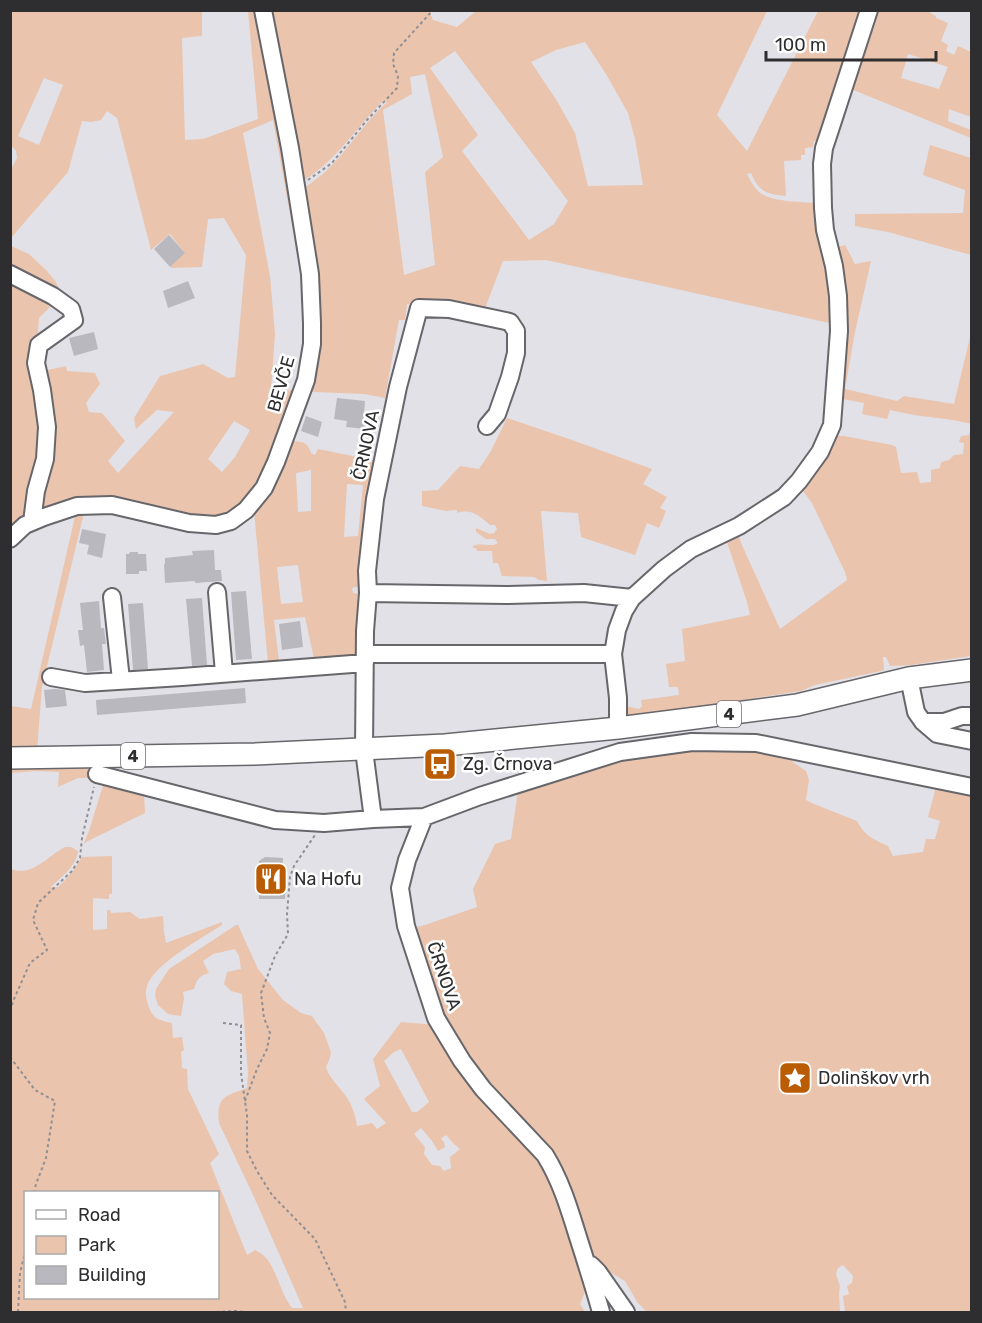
<svg xmlns="http://www.w3.org/2000/svg" width="982" height="1323" font-family="Rubik,sans-serif">
<style>
.green{fill:#eac4ad;fill-rule:evenodd}
.building{fill:#b9b8be}
.lines{fill:none;stroke-linecap:round;stroke-linejoin:round}
.minor-casing{stroke:#67666b;stroke-width:20}
.major-casing{stroke:#67666b;stroke-width:24}
.path{stroke:#908f94;stroke-width:2;stroke-dasharray:3 3;stroke-linecap:butt}
.minor{stroke:#fff;stroke-width:16}
.major{stroke:#fff;stroke-width:21}
.labels{text-anchor:middle;stroke-width:5;stroke-linejoin:round;paint-order:stroke}
.shield{fill:#fff;stroke:#6d6d6e;stroke-width:1.5}
.shield-label{font-size:16px;font-weight:bold;fill:#2e2e30}
.street-label{font-size:18px;fill:#2e2e30;stroke:#fff}
.poi-label{font-size:18px;fill:#2e2e30;stroke:#fff;text-anchor:start}
</style>
<rect width="100%" height="100%" fill="#e2e1e7"/>
<path class="green" d="M11 11H202V36L182 38 185 140 203 139 258 119 248 11H259L287 153 306 274 308 324 306 358 299 390 289 406C289 409 290 412 290 415 289 424 277 449 273 458 251 515 222 527 164 512 148 508 132 503 115 501 90 498 66 507 42 512L37 508C38 491 45 477 47 461 52 432 47 404 41 376L43 371 66 366 67 371 95 373 100 384 86 403 89 412 102 413 125 441 108 461 118 473 174 412 157 410 136 429 134 418 160 376 203 364 228 378 235 377 246 255 224 218 208 219 202 267 171 268V266L184 252 170 234 151 250 117 118 107 111 101 120 91 122 82 121 68 172 11 238V169L17 158 16 151 10 144ZM44 78 63 85 39 145 18 136ZM273 120 301 274 306 322 302 364 296 390 271 391 275 334 270 276 243 133ZM234 421 250 430 235 457 222 472 208 459Z
M267 11H429L433 20 457 27 476 11H767L717 115 747 151 818 11H866L823 141H814L813 147 805 148V155H801V160L784 161 786 196C766 194 759 192 751 173L747 174C750 180 753 186 758 191 769 202 801 202 816 203L838 325 546 260 503 261 483 314 407 304 405 320H399L385 398 364 394 315 392 310 391 303 189 323 174 338 159 371 118 387 102 384 100C357 126 335 163 302 181ZM585 42 606 74 628 113 635 139 643 185 588 186 575 133 557 101 531 62 556 50ZM455 51 568 201 554 224 529 240 462 151 478 135 430 68ZM425 74 443 157 425 172 435 265 404 275 383 110 412 94 410 77Z
M873 11H927L936 16V18L948 23 941 41 948 45 946 51 954 55 958 46 971 52V117L949 109 948 121 971 130V138L846 87ZM908 54 948 67 939 89 901 78Z
M930 145 971 158V255L888 232 855 226V214L963 213 965 190 923 175Z
M845 245 855 264 871 261 855 332 845 389 897 401 904 396 954 404 971 333 972 424 953 420 914 415 890 410 887 419 862 414 864 403 837 398 832 249Z
M11 246 29 254 47 271 56 282 63 300 55 302 39 318 38 332 40 343 42 455 26 512 21 523 11 532Z
M507 418 572 440 652 469 643 484 667 497 660 508 666 511 659 528 647 523 635 555 581 537 578 513 541 511 547 581 539 580 534 577 502 576 498 563H493L492 551H477L476 548H473V546C481 542 490 548 498 543L495 539H486L476 532V528L490 534 494 533 497 529 495 525H490C480 516 471 508 457 513V510L446 511 422 506V491L438 490 460 466 479 469 491 451Z
M971 425V656L911 665 890 666 886 657H883L884 670 881 671 815 685 801 691 641 716 627 718 623 715 626 706 639 709 642 706 641 700 679 695 678 687H669L666 664 685 661 682 629 750 615 747 602 725 536 737 530 741 543 780 629 847 580 845 572 812 503 799 486 833 436H844L892 445 896 447 901 473 917 472 920 483 931 482V470L940 468 941 462 949 460 954 455 963 454 964 443 959 442 961 436 969 435Z
M294 441C304 442 308 443 311 453L315 455 318 449 377 461 361 586 352 588 353 593 361 594 357 655 314 659 305 617 274 620 279 661 268 663 254 511 289 442ZM311 470V511L298 512 296 473ZM347 484 363 485 358 536 344 537ZM298 565 303 602 281 604 277 567Z
M76 512 84 513 42 687 37 750 11 751V706L31 709Z
M732 749 773 755 790 760 806 771 809 780 806 800 814 804 857 821C865 836 873 839 888 846L893 856 923 852 926 839H935L940 821 928 817 936 787 971 795V1312H845L843 1296 849 1294 847 1286 852 1283 853 1276 843 1265 838 1268 836 1274 840 1286 839 1293 840 1312H647L637 1302 625 1281 601 1267 592 1252 577 1211 511 1115 442 1021 412 928 425 925 477 907 473 889 495 844 511 839 518 791 583 768 660 750Z
M87 765 95 772H90L88 778H78L58 787 59 772 34 771 11 773 10 766Z
M104 782 144 793 145 813 84 843 89 831Z
M65 847H71L78 851C76 867 62 876 51 887H58C68 878 75 869 82 857L112 856V894H109V899L93 898V930L107 929V910H110L111 913 130 912 140 919 163 916 164 932 166 943 222 922V925C202 938 154 964 147 986 145 993 146 998 148 1005 153 1019 158 1020 172 1023L173 1038 182 1037 184 1050 181 1052 182 1068 187 1069 188 1089 219 1154 210 1163 247 1255 255 1250C259 1252 264 1255 267 1259 278 1274 281 1294 292 1308H303L254 1197 219 1123C216 1097 225 1096 247 1088L248 1074 242 994 231 991 224 984 227 972 241 969 239 956 235 949 213 954 203 961 209 973C199 976 197 979 194 989L183 992 184 998 181 1016 168 1014 158 1005 155 996 156 989 169 969 236 925H238L258 969 283 1000 301 1013 312 1016 324 1033 331 1052 330 1058 326 1067C329 1078 338 1085 345 1095 352 1104 355 1114 357 1126L372 1123 377 1129 386 1123 364 1099 380 1086 373 1059 401 1022 436 1025 540 1157 570 1224 577 1266 585 1292 580 1304 585 1312H11V869C33 877 46 857 65 847ZM401 1049 429 1102 417 1112H412L384 1061 394 1052ZM421 1128 432 1141 438 1151 445 1147 444 1142 441 1139 446 1135 454 1144 460 1149 450 1157 451 1168 444 1171 440 1166 432 1165 424 1154 425 1147 414 1134ZM26 1192H218V1298H26Z"/>
<path class="building" d="M169 235 185 253 170 267 154 249Z
M188 281 195 298 168 308 163 291Z
M94 332 98 349 74 356 69 338Z
M337 398 365 401 364 413H367L366 429 346 427 347 421 334 419Z
M306 416 322 422 318 437 301 431Z
M82 529 106 534 102 558 87 554 89 545 79 543Z
M214 550 215 570H221L222 581 195 583V581L165 583 164 564H165V558L193 555 192 551Z
M130 552H138V554H146L147 571H139V574H126V554H129Z
M246 591 252 659 236 660 231 592Z
M202 598 207 665 192 666 186 599Z
M99 601 101 628H104L106 644H102L104 670 87 672 84 645 80 646 78 630H83L80 603Z
M143 603 148 669 133 670 128 604Z
M300 621 303 647 282 650 279 624Z
M245 688 246 703 97 715 96 700Z
M56 689 65 690 67 706 46 708 44 690Z
M265 857 283 858 282 876 286 881 285 899H259V861Z"/>
<g class="lines">
<defs>
<path id="minor" d="M10 274 53 296 71 309 74 320 39 345 36 363 42 390 47 427 45 459 36 491 32 522
M10 539 25 525 44 517 77 506 112 505 189 523 216 525 231 521 246 510 264 488 276 462 306 380 312 344V323L310 274 290 148 263 10
M217 592 224 673
M368 593 506 595 584 593 632 598
M112 597 121 680
M365 654H613
M51 677 85 683 182 677 365 663
M909 678 916 712 923 722 937 734 972 741
M923 722H944L962 716H972
M618 728V698L613 654 617 630 624 611 632 598 664 569 691 549 739 526 784 497 799 481 820 452 832 425 839 331 838 296 834 266 825 230 823 208 822 164 824 148 829 133 869 10
M97 774 275 820 324 823 373 819 424 817 480 796 620 752 692 742 756 743 972 787
M424 817 407 860 400 888 406 926 436 1018 462 1061 483 1089 545 1155C561 1181 569 1208 578 1237 586 1262 594 1287 601 1312
M373 819 364 750 365 631 368 593 367 571 375 499 398 387 419 308 449 309 510 322 516 331V353L510 377 497 414 487 426
M591 1265 598 1272 626 1312"/>
<path id="major" d="M10 758 255 754 445 745 618 728 797 705 909 678 972 670"/>
</defs>
<use href="#minor" class="minor-casing"/>
<use href="#major" class="major-casing"/>
<path class="path" d="M308 180 332 163 367 120 397 88 398 76 393 64 394 53 433 10
M10 1011 14 999 30 963 47 950 33 920 38 903 72 871 80 858 82 838 94 787
M223 1023 241 1025V1073L247 1115V1151L257 1171 272 1195 315 1239 345 1302 346 1312
M10 1057 35 1090 55 1101 46 1158 36 1184 34 1192
M245 1101 257 1069 267 1049 270 1033 264 1018 261 993 275 956 288 934 287 914 290 877 294 866 315 835
M18 1312 20 1273 26 1248
M216 1312 236 1311 244 1312"/>
<use href="#minor" class="minor"/>
<use href="#major" class="major"/>
</g>
<defs>
<symbol id="bus-square" viewBox="-11 -11 22 22"><rect x="-9" y="-9" width="18" height="18" rx="4" fill="#b95c04" stroke="#fff"/><path d="M-5-6H5V4H4V6H2V4H-2V6H-4V4H-5ZM-3.5-4V0h7V-4ZM-3.5 1.2v1.5H-2V1.2ZM2 1.2v1.5H3.5V1.2Z" fill="#fff"/></symbol>
<symbol id="restaurant-square" viewBox="-11 -11 22 22"><rect x="-9" y="-9" width="18" height="18" rx="4" fill="#b95c04" stroke="#fff"/><path d="M-5-6h1v4h1v-4h1v4h1v-4h1v5L-1.5 .5V6h-2V.5L-5-1ZM5-6V6H3V1.5H1.5Q1.5-4 5-6Z" fill="#fff"/></symbol>
<symbol id="sight-square" viewBox="-11 -11 22 22"><rect x="-9" y="-9" width="18" height="18" rx="4" fill="#b95c04" stroke="#fff"/><path d="M0-6L1.8-2.2L6-1.7L2.9 1.2L3.7 5.4L0 3.3L-3.7 5.4L-2.9 1.2L-6-1.7L-1.8-2.2Z" fill="#fff"/></symbol>
</defs>
<g fill-rule="evenodd">
<use href="#bus-square" x="421" y="745" width="38" height="38"/>
<use href="#restaurant-square" x="252" y="860" width="38" height="38"/>
<use href="#sight-square" x="776" y="1059" width="38" height="38"/>
</g>
<g class="labels">
<g class="shield">
<rect x="717" y="701" width="24" height="26" rx="4.5"/>
<rect x="121" y="743" width="24" height="26" rx="4.5"/>
</g>
<g class="shield-label">
<text x="729" y="720">4</text>
<text x="133" y="762">4</text>
</g>
<g class="street-label">
<text transform="translate(281 384) rotate(-74)" y="6">BEVČE</text>
<text transform="translate(366 445) rotate(-78)" y="6">ČRNOVA</text>
<text transform="translate(444 976) rotate(71)" y="6">ČRNOVA</text>
</g>
<g class="poi-label">
<text x="463" y="770">Zg. Črnova</text>
<text x="294" y="885">Na Hofu</text>
<text x="818" y="1084">Dolinškov vrh</text>
</g>
</g>
<rect width="982" height="1323" fill="none" stroke="#2e2e30" stroke-width="24"/>
<rect x="24" y="1191" width="195" height="108" fill="#ffffff" stroke="#ababac" stroke-width="1.5"/>
<rect x="36" y="1210" width="30" height="9" fill="#ffffff" stroke="#ababac" stroke-width="1.5"/>
<text x="78" y="1221" font-size="18" fill="#2e2e30">Road</text>
<rect x="36" y="1236" width="30" height="18" fill="#eac4ad" stroke="#ababac" stroke-width="1.5"/>
<text x="78" y="1251" font-size="18" fill="#2e2e30">Park</text>
<rect x="36" y="1266" width="30" height="18" fill="#b9b8be" stroke="#ababac" stroke-width="1.5"/>
<text x="78" y="1281" font-size="18" fill="#2e2e30">Building</text>
<path d="M766 51v9h170v-9" fill="none" stroke="#2e2e30" stroke-width="3"/>
<text x="775" y="51" font-size="18" fill="#2e2e30" stroke="#ffffff" stroke-width="4.5" paint-order="stroke">100 m</text>
</svg>
